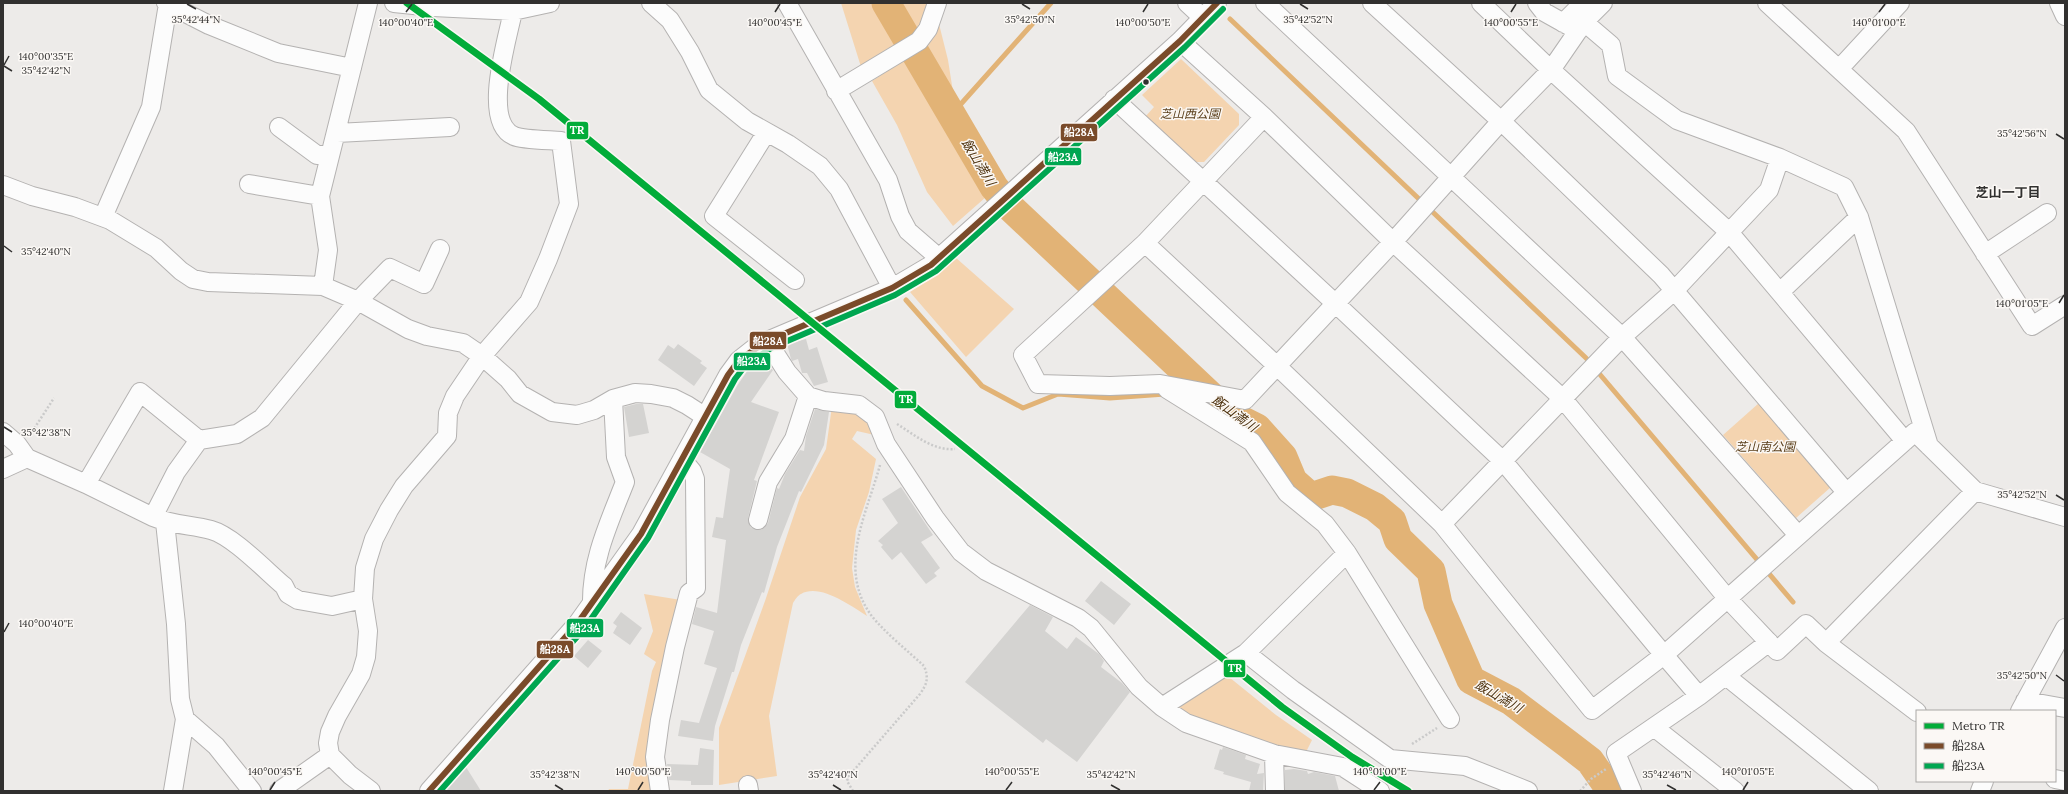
<svg xmlns="http://www.w3.org/2000/svg" width="2068" height="794" font-family="Lora,'Noto Sans JP',serif">
<style>
.green{fill:#f4d4b0}
.lines{fill:none;stroke-linecap:round;stroke-linejoin:round}
.stream{stroke:#e2b376;stroke-width:5}
.river{stroke:#e2b376;stroke-width:29}
.building{fill:#d4d3d1}
.minor-casing{stroke:#b4b2b1;stroke-width:20}
.path{stroke:#cacaca;stroke-width:2.5;stroke-dasharray:2 2;stroke-linecap:butt}
.minor{stroke:#fcfcfc;stroke-width:18}
.bus-1-casing{stroke:#fbf8f5;stroke-width:9}
.bus-2-casing{stroke:#fbf8f5;stroke-width:9}
.bus-1{stroke:#7a4b2a;stroke-width:6}
.bus-2{stroke:#00a651;stroke-width:6}
.metro-1-casing{stroke:#fbf8f5;stroke-width:10}
.metro-1{stroke:#02ac39;stroke-width:7}
.ticks{fill:none;stroke:#31302f;stroke-width:1.5}
.bus-dot{fill:#31302f;stroke:#fbf8f5;stroke-width:1.5}
.labels{text-anchor:middle;stroke-width:3;stroke-linejoin:round;paint-order:stroke}
.park-label{font-size:12px;font-style:italic;fill:#5c401c;stroke:#fbf8f5}
.water-label{font-size:13px;font-style:italic;fill:#4d310d;stroke:#fbf8f5}
.neighbourhood-label{font-size:13px;font-weight:bold;fill:#31302f;stroke:#fbf8f5}
.ticks-label{font-size:10px;text-anchor:middle;fill:#31302f;stroke:#fbf8f5;stroke-width:3;stroke-linejoin:round;paint-order:stroke}
.line-badge{stroke:#fbf8f5;stroke-width:1.5}
.badge-label{font-size:11px;text-anchor:middle;font-weight:bold;fill:#fff}
</style>
<rect width="100%" height="100%" fill="#edebe9"/>
<path class="green" d="M841 3H874L900 45 862 70Z
M896 3H931L917 37Z
M938 20 948 60 954 98 924 47Z
M907 58 986 197 953 226 927 192 897 125 872 81Z
M1181 59 1239 114V125L1204 162H1193L1145 117 1154 107 1142 95Z
M955 257 1014 309 966 357 910 292 938 274Z
M1759 403 1831 487 1796 518 1723 435Z
M832 406 859 412 879 436 857 431 852 439 876 459 869 492 856 530 852 568 855 587 867 616C851 606 820 583 801 594 798 595 795 600 793 603L769 716 777 776 719 785V728L765 601 800 497 826 449Z
M644 594 681 600 655 791H608L609 789H628L652 671 656 662 644 654 653 631Z
M1224 673 1276 715 1312 740 1305 754 1187 719 1175 703Z"/>
<g class="lines">
<path class="stream" d="M1230 19 1586 358 1793 602
M952 114 1051 3
M906 300 982 386 1023 408 1058 394 1110 398 1165 394"/>
<path class="river" d="M886 3 994 187 1011 208 1213 398 1239 419 1257 428 1283 457 1293 481 1311 497 1332 490 1347 493 1375 507 1392 521 1398 539 1431 571 1438 604 1471 680 1511 701 1568 744 1590 761 1611 791"/>
</g>
<path class="building" d="M806 339 809 350 817 347 828 382 814 386 807 373H802L798 359 792 361 791 359 787 344Z
M678 344 702 361 700 363 707 368 694 386 658 360 668 345 674 349Z
M761 362 773 370 751 402 779 412 754 480 757 481 748 518 751 528 761 530 768 523 777 488 779 489 785 474 800 450 804 451 806 436 815 409 829 412 824 445 801 492 799 491 777 547 764 593 762 592 741 645 734 672H732L715 726 713 741 678 736 681 720 699 723 717 668 704 664 714 631 692 624 696 607 717 613 726 540 712 537 716 517 723 518 730 469 700 452 737 386 752 364 757 368Z
M636 404H643L649 433 629 437 624 407Z
M901 487 933 535 921 542 940 568 934 573 937 576 926 584 901 552 892 560 881 547 883 545 878 541 898 523 882 499Z
M1101 581 1131 604 1114 625 1085 601Z
M1030 605 1053 617 1045 631 1067 649 1076 637 1099 654 1104 661 1101 667 1122 683 1130 692 1077 762 1046 739 1043 743 965 682Z
M621 612 642 628 630 645 613 633 617 626 613 623Z
M588 640 602 651 588 668 574 656Z
M1223 747 1246 755 1245 759 1260 764 1257 774 1264 773 1263 791H1249L1251 782 1223 774 1224 772 1214 769 1220 749 1222 750Z
M700 748 714 750 713 785H691V781L669 780 667 764 698 765Z
M466 767 481 791H444Z
M1294 769 1307 771 1308 774 1314 772 1335 776 1339 791H1285V770Z"/>
<g class="lines">
<defs>
<path id="minor" d="M166 3 209 25 278 53 352 68
M394 3 433 7 513 11 550 3
M651 3 670 20 690 52 709 90 747 121 788 144 820 166 839 189 892 288
M787 3 888 180 900 216 908 231 938 257
M1187 3 1203 18
M1265 3 1622 337 1798 535
M1372 3 1501 121 1661 275 1846 492
M1481 3 1551 70 1729 232 1905 441
M1537 3 1544 12 1578 31
M1767 3 1906 131 2032 326 2065 305
M2059 3 2065 16
M1584 22 1611 45 1617 76 1677 120 1780 158 1844 187 1859 217 1929 446
M1563 23 1583 3
M1180 41 1264 117 1393 242 1563 399 1727 598 1777 651 1806 624 1826 643 1917 712
M1839 69 1900 3
M836 91 919 41 928 29 937 3
M1114 99 1336 304 1503 461 1664 655 1699 696
M1264 117 1145 243 1023 355 1038 384 1110 386 1160 384 1245 400 1393 242 1501 121 1551 70 1584 22 1603 3
M279 127 317 155H329
M337 133 450 127
M766 133 714 216 795 280
M249 184 320 196
M3 185 32 196 75 207 110 220 156 248 181 271 193 279 208 282 323 286 358 301 408 329 427 336 463 343 482 356 508 379 520 394 552 412 577 415 594 410 613 399 635 393 651 394 673 398 687 405 704 416
M103 217 151 107 168 4
M1145 243 1277 366 1442 524 1592 710 1664 655 1915 432 1975 491 2065 517
M1985 254 2047 213
M323 286 328 250 320 196 368 3
M1780 292 1859 217
M767 341 787 372 808 396 824 401 859 405 875 417 886 444 935 518 961 552 986 571 1078 618 1091 628 1139 687 1162 707 1186 723 1274 754 1343 767 1380 791
M1167 389 1252 442 1287 493 1325 524 1347 553 1450 719
M3 432 17 444 27 458 86 484 153 517C172 525 192 525 211 530 233 536 265 570 284 586L288 594 298 600 332 606 363 599
M3 469 27 458
M86 484 140 392 199 440
M153 517 176 472 199 440 237 434 262 418 358 301 390 268 424 284 440 249
M758 520 768 482 794 439 808 396
M165 522 176 624 180 699 185 719 173 791
M1442 524 1622 337 1674 291 1769 190 1780 158
M592 605C591 560 609 523 625 482L616 457 613 399
M1826 643 1975 491
M1246 653 1293 690 1390 759 1465 766 1528 791
M1726 676 1869 791
M2025 701 2065 708
M1162 707 1246 653 1347 553
M2020 711 2065 628
M185 719 216 746 252 791
M1655 728 1735 791
M1274 754 1275 791
M2055 779 2065 781
M748 785 749 791
M279 791 330 755
M371 791 350 775 330 755 328 743 330 732 337 716 361 674 366 657 368 631 363 599 365 568 374 539 389 510 404 486 447 436 448 413 455 396 482 356 529 302 548 259 569 204 561 141C550 140 523 140 514 136 481 122 508 37 513 11
M429 791 577 624 641 534 728 375 739 360 753 349 767 341 892 288 931 265 1180 41 1217 3
M660 791 655 757 660 720 675 647 689 593 696 588 695 479 692 471 682 459
M1632 791 1616 753 1699 696 1769 642
M1980 791 1984 781"/>
</defs>
<use href="#minor" class="minor-casing"/>
<path class="path" d="M897 424C915 435 933 451 955 449
M30 435 54 398
M1412 744 1437 728
M853 791 847 781 848 777 920 694C927 684 929 678 924 666 908 651 884 632 871 615 837 568 867 513 880 465
M1580 791 1591 779 1606 769"/>
<use href="#minor" class="minor"/>
<defs>
<path id="bus-1" d="M429 791 577 624 641 534 728 375 739 360 767 341 892 288 931 265 1180 41 1217 3"/>
<path id="bus-2" d="M440 791 584 629 648 538 735 379 745 366 771 348 895 295 936 271 1185 47 1223 9"/>
</defs>
<use href="#bus-1" class="bus-1-casing"/>
<use href="#bus-2" class="bus-2-casing"/>
<use href="#bus-1" class="bus-1"/>
<use href="#bus-2" class="bus-2"/>
<defs>
<path id="metro-1" d="M407 3 539 99 1282 707 1352 757 1408 791"/>
</defs>
<use href="#metro-1" class="metro-1-casing"/>
<use href="#metro-1" class="metro-1"/>
</g>
<path class="ticks" d="M187 4 196 9M1022 4 1030 9M1300 4 1308 9M406 12 412 4M775 12 780 4M1143 12 1148 4M1511 12 1516 4M1879 12 1885 4M4 65 9 56M4 66 12 71M2056 134 2064 139M4 246 12 252M2059 303 2064 295M4 427 12 432M2056 495 2064 500M4 632 9 623M2056 675 2064 681M555 785 563 790M833 785 841 790M1111 785 1120 790M1667 785 1676 790M270 790 275 782M638 790 643 782M1006 790 1012 782M1374 790 1380 782M1743 790 1748 782"/>
<circle class="bus-dot" cx="1146" cy="82" r="3.5"/>
<g class="labels">
<g class="park-label">
<text x="1190" y="118">芝山西公園</text>
<text x="1765" y="451">芝山南公園</text>
</g>
<g class="water-label">
<text transform="translate(979 162) rotate(59)" y="5">飯山満川</text>
<text transform="translate(1235 413) rotate(36)" y="5">飯山満川</text>
<text transform="translate(1499 696) rotate(30)" y="5">飯山満川</text>
</g>
<g class="neighbourhood-label">
<text x="2008" y="197">芝山一丁目</text>
</g>
</g>
<g class="ticks-label">
<text x="196" y="23">35°42'44"N</text>
<text x="1030" y="23">35°42'50"N</text>
<text x="1308" y="23">35°42'52"N</text>
<text x="406" y="26">140°00'40"E</text>
<text x="775" y="26">140°00'45"E</text>
<text x="1143" y="26">140°00'50"E</text>
<text x="1511" y="26">140°00'55"E</text>
<text x="1879" y="26">140°01'00"E</text>
<text x="46" y="60">140°00'35"E</text>
<text x="46" y="74">35°42'42"N</text>
<text x="2022" y="137">35°42'56"N</text>
<text x="46" y="255">35°42'40"N</text>
<text x="2022" y="307">140°01'05"E</text>
<text x="46" y="436">35°42'38"N</text>
<text x="2022" y="498">35°42'52"N</text>
<text x="46" y="627">140°00'40"E</text>
<text x="2022" y="679">35°42'50"N</text>
<text x="275" y="775">140°00'45"E</text>
<text x="643" y="775">140°00'50"E</text>
<text x="1012" y="775">140°00'55"E</text>
<text x="1380" y="775">140°01'00"E</text>
<text x="1748" y="775">140°01'05"E</text>
<text x="555" y="778">35°42'38"N</text>
<text x="833" y="778">35°42'40"N</text>
<text x="1111" y="778">35°42'42"N</text>
<text x="1667" y="778">35°42'46"N</text>
</g>
<g class="line-badge">
<rect x="566" y="121" width="23" height="19" rx="4" fill="#02ac39"/>
<rect x="1060" y="123" width="38" height="19" rx="4" fill="#7a4b2a"/>
<rect x="1044" y="147" width="38" height="19" rx="4" fill="#00a651"/>
<rect x="749" y="331" width="38" height="19" rx="4" fill="#7a4b2a"/>
<rect x="733" y="352" width="38" height="19" rx="4" fill="#00a651"/>
<rect x="894" y="390" width="23" height="19" rx="4" fill="#02ac39"/>
<rect x="566" y="618" width="38" height="20" rx="4" fill="#00a651"/>
<rect x="536" y="640" width="38" height="19" rx="4" fill="#7a4b2a"/>
<rect x="1223" y="659" width="23" height="19" rx="4" fill="#02ac39"/>
</g>
<g class="badge-label">
<text x="577" y="134">TR</text>
<text x="1079" y="136">船28A</text>
<text x="1063" y="161">船23A</text>
<text x="768" y="345">船28A</text>
<text x="752" y="365">船23A</text>
<text x="906" y="403">TR</text>
<text x="585" y="632">船23A</text>
<text x="555" y="653">船28A</text>
<text x="1235" y="672">TR</text>
</g>
<rect width="2068" height="794" fill="none" stroke="#31302f" stroke-width="8"/>
<rect x="1916" y="710" width="140" height="72" fill="#fbf8f5" stroke="#aaa8a6"/>
<rect x="1924" y="723" width="20" height="6" fill="#02ac39" stroke="#aaa8a6"/>
<text x="1952" y="730" font-size="12" fill="#31302f">Metro TR</text>
<rect x="1924" y="743" width="20" height="6" fill="#7a4b2a" stroke="#aaa8a6"/>
<text x="1952" y="750" font-size="12" fill="#31302f">船28A</text>
<rect x="1924" y="763" width="20" height="6" fill="#00a651" stroke="#aaa8a6"/>
<text x="1952" y="770" font-size="12" fill="#31302f">船23A</text>
</svg>
